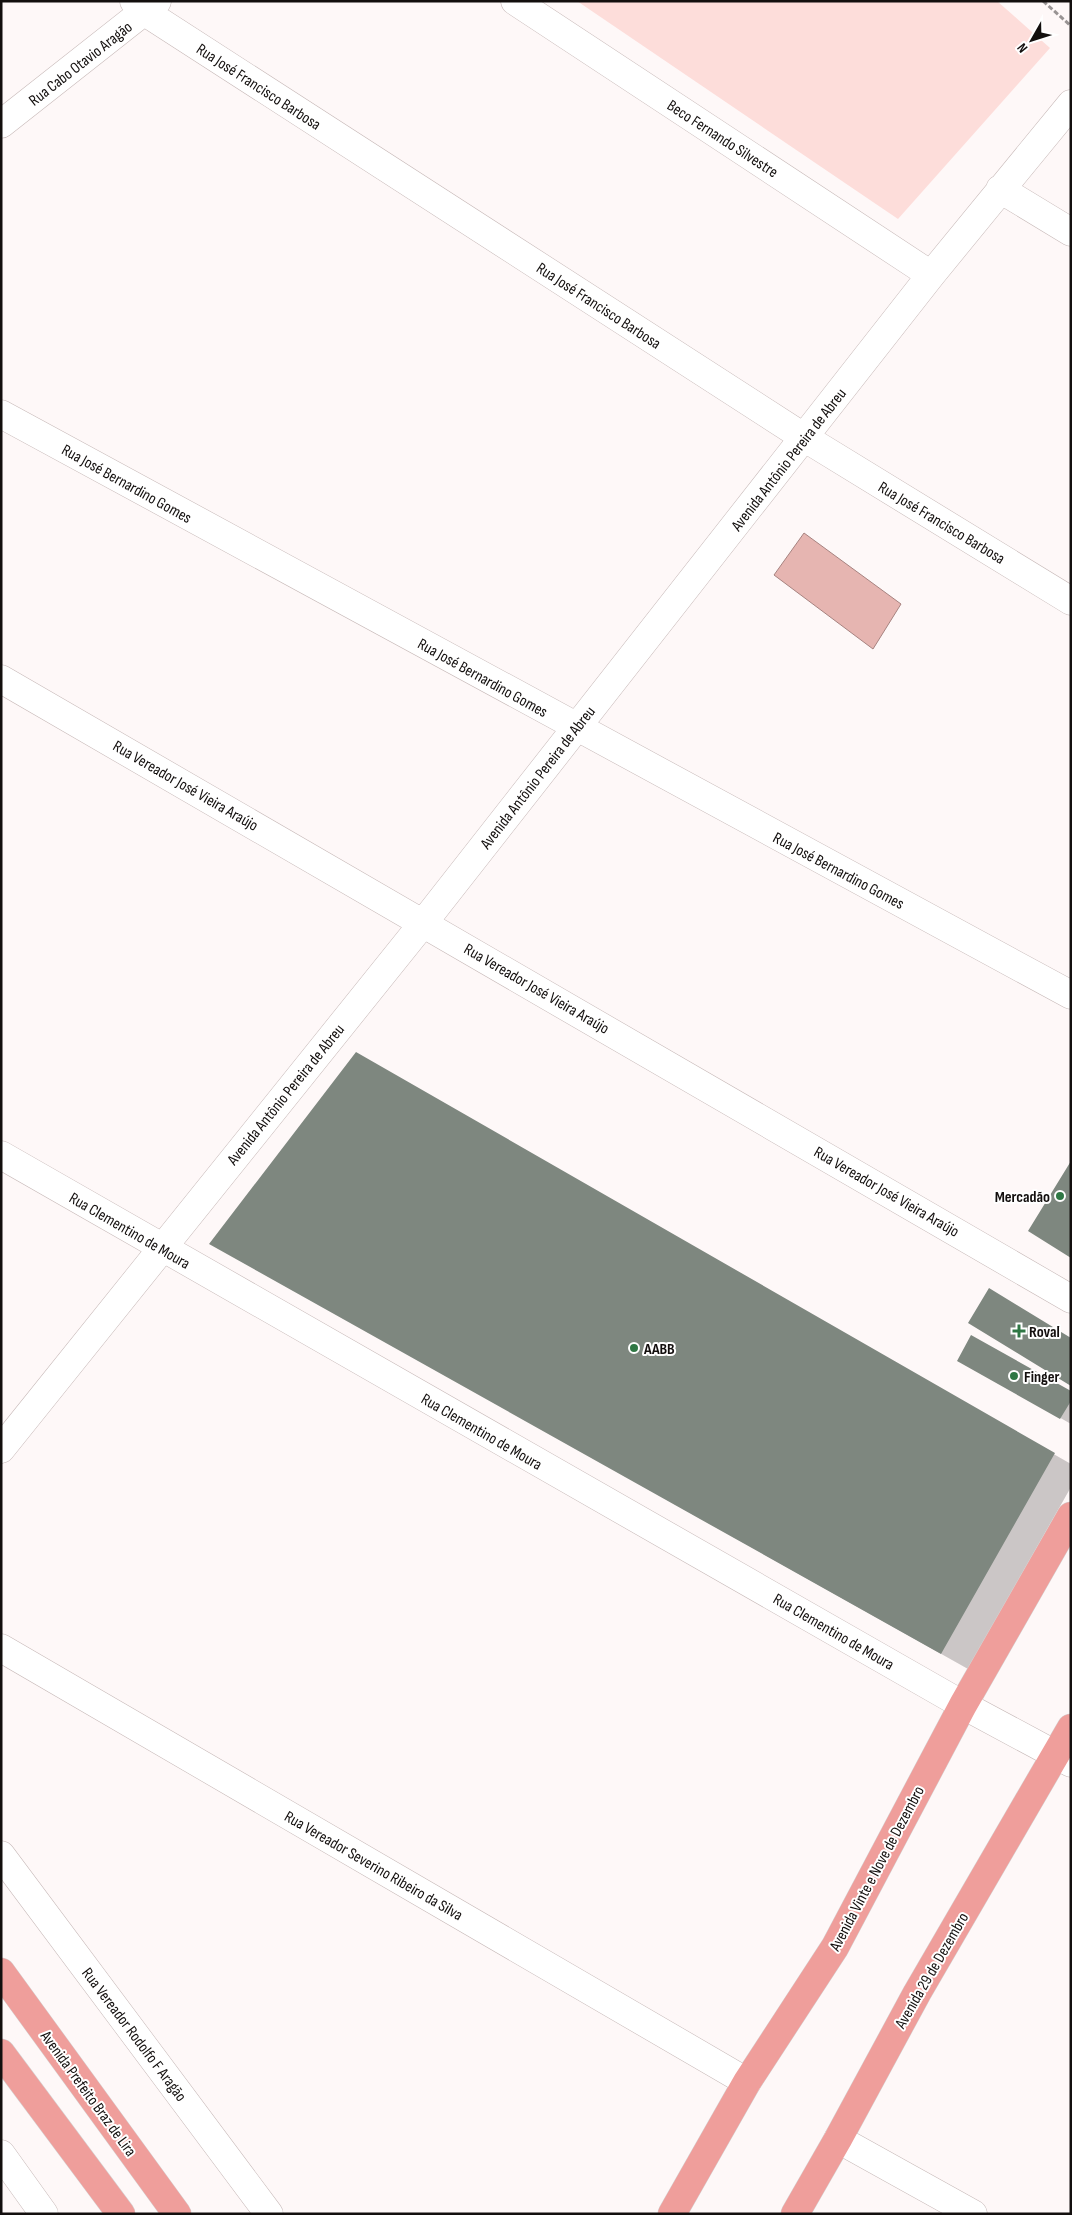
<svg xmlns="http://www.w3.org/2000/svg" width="1072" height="2215" font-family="'Sofia Sans Condensed',sans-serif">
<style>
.green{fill:#fdddda}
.water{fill:#e6b5b1;stroke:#a78380}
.shadow{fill:#0003}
.building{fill:#7e877f}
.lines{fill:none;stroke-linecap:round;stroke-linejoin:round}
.minor-casing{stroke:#c7b9b8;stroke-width:29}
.major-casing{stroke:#d5d4d4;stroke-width:29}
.path{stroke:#999494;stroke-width:3;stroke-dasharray:5 2.5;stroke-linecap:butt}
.minor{stroke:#fff;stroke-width:28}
.major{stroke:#ef9e9b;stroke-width:28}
.poi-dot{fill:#2f7744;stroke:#fff;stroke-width:2}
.labels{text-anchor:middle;stroke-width:4;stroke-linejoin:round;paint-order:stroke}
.street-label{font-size:16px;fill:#130f0e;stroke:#fff}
.poi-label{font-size:16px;font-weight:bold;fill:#130f0e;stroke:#fff;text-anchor:start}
</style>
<rect width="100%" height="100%" fill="#fef8f8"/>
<path class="green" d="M577 1H997L1050 48 898 219Z"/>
<path class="water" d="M804 533 901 604 873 649 774 575Z"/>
<path class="shadow" d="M356 1054 1071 1464V1487L968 1669 237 1258Z
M973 1368 1071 1392V1424Z"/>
<path class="building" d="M356 1052 1055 1453 941 1654 209 1244Z
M1071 1161V1258L1028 1231Z
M989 1288 1071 1338V1386L968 1323Z
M971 1335 1071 1391V1401L1060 1419 957 1361Z"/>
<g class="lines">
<defs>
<path id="minor" d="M134 1 145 12 805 438 1071 601
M515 1 931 275
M1 124 157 1
M1000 189 1071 232
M1 414 1071 995
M1 679 1071 1299
M1 1155 963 1705 1071 1763
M1 1449 424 922 931 275 1071 104
M1 1648 747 2082
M1 1855 269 2214
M838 2139 973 2214
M1 2154 44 2214"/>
<path id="major" d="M1 1972 177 2214
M1 2053 121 2214
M672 2214 747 2082 835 1947 963 1705 1071 1516
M795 2214 838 2139 917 1993 1071 1728"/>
</defs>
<use href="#minor" class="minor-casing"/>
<use href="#major" class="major-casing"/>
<path class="path" d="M1043 1 1071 26"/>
<use href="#minor" class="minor"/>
<use href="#major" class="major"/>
</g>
<g class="poi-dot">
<circle cx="1060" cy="1196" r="5"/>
<path d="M1016.5 1323.5h5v5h5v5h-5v5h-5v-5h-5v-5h5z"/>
<circle cx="634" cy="1348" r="5"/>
<circle cx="1014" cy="1376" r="5"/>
</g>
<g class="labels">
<g class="street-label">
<text transform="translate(80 63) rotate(-38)" y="6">Rua Cabo Otavio Aragão</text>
<text transform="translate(259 86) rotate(33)" y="6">Rua José Francisco Barbosa</text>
<text transform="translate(723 138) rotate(33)" y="6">Beco Fernando Silvestre</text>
<text transform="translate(599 305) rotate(33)" y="6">Rua José Francisco Barbosa</text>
<text transform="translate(788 459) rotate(-52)" y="6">Avenida Antônio Pereira de Abreu</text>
<text transform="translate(127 483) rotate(29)" y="6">Rua José Bernardino Gomes</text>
<text transform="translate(942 522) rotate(31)" y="6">Rua José Francisco Barbosa</text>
<text transform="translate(483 677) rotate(29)" y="6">Rua José Bernardino Gomes</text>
<text transform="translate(537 777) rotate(-52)" y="6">Avenida Antônio Pereira de Abreu</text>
<text transform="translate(186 785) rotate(30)" y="6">Rua Vereador José Vieira Araújo</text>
<text transform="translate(839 870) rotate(28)" y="6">Rua José Bernardino Gomes</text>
<text transform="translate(537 988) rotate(30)" y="6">Rua Vereador José Vieira Araújo</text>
<text transform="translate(285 1094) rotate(-51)" y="6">Avenida Antônio Pereira de Abreu</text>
<text transform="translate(887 1191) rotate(30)" y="6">Rua Vereador José Vieira Araújo</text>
<text transform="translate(130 1230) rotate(30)" y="6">Rua Clementino de Moura</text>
<text transform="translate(482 1431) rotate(30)" y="6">Rua Clementino de Moura</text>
<text transform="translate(834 1631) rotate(30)" y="6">Rua Clementino de Moura</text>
<text transform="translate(374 1865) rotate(30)" y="6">Rua Vereador Severino Ribeiro da Silva</text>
<text transform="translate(876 1868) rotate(-62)" y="6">Avenida Vinte e Nove de Dezembro</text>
<text transform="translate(931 1970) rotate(-60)" y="6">Avenida 29 de Dezembro</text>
<text transform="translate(135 2034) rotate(53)" y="6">Rua Vereador Rodolfo F Aragão</text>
<text transform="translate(89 2093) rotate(54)" y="6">Avenida Prefeito Braz de Lira</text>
</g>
<g class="poi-label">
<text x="1050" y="1202" text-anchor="end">Mercadão</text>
<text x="1029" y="1337">Roval</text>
<text x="644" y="1354">AABB</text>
<text x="1024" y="1382">Finger</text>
</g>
</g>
<rect width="1072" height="2215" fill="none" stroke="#130f0e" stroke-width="5"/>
<g transform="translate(1032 40) rotate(231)" stroke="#ffffff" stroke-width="4" paint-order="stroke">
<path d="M0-4L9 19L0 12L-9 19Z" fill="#130f0e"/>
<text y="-8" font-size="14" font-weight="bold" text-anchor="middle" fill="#130f0e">N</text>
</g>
</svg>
